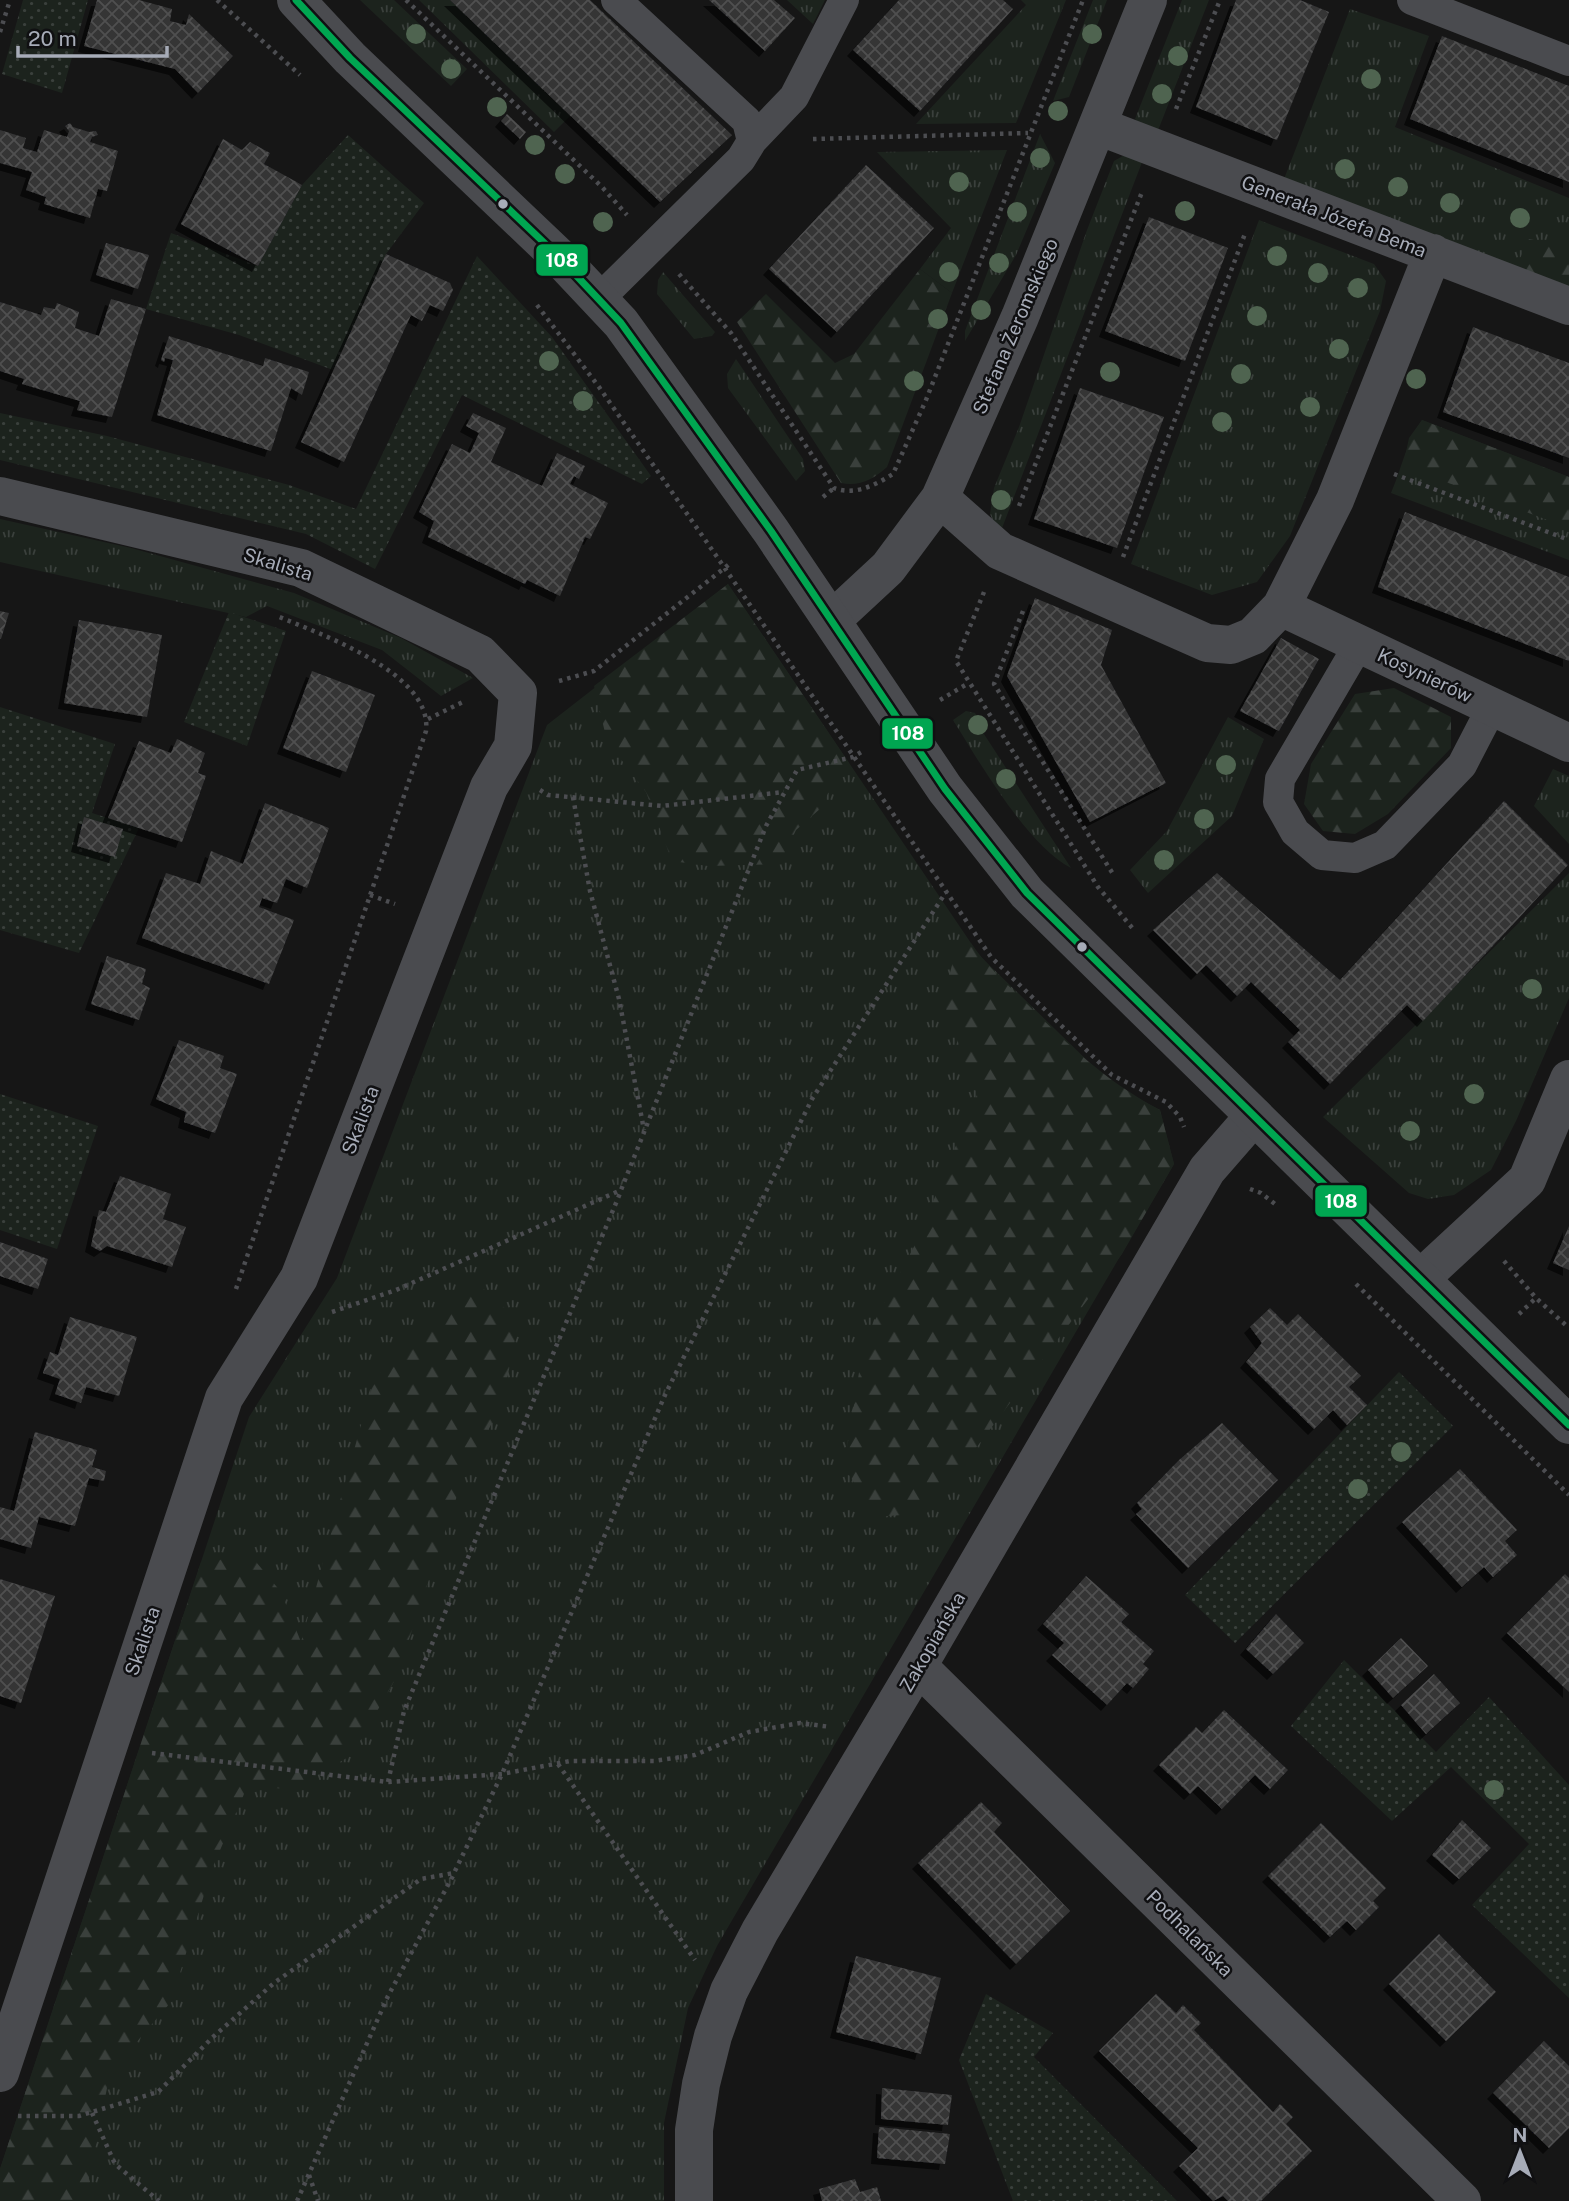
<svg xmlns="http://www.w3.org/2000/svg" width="1569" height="2201" font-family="'Public Sans',sans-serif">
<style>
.grass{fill:url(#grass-tufts)}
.forest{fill:url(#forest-firs)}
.garden{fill:url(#garden-dots)}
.building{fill:url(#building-cross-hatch);filter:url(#shadow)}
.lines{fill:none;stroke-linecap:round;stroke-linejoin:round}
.path{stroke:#4c4d51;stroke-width:4.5;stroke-dasharray:3.5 5;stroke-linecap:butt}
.service{stroke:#4a4b4f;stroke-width:30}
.minor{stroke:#4a4b4f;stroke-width:38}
.tertiary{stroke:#4a4b4f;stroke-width:38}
.bus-1-casing{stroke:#101012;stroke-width:12}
.bus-1{stroke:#00a651;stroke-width:7}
.tree{fill:#4f6450}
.bus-dot{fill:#a7acb8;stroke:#101012;stroke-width:2.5}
.labels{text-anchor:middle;stroke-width:5;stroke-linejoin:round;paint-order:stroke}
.street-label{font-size:19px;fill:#a7acb8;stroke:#101012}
.line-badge{stroke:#101012;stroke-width:2.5}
.badge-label{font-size:19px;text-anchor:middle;font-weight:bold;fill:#fff}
</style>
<defs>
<pattern id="grass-tufts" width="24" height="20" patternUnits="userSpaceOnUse" patternTransform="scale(1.75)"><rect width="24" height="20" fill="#1c231d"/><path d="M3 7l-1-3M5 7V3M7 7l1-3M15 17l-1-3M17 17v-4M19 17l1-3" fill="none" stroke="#3a403c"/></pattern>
<pattern id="forest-firs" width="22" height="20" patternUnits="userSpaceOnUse" patternTransform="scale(1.75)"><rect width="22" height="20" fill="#1c231d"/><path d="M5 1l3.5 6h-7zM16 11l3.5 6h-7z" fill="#3a403c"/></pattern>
<pattern id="garden-dots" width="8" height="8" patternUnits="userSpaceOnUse" patternTransform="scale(1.75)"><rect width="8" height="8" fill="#1c231d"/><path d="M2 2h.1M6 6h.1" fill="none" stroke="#3a403c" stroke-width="1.8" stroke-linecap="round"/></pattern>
<pattern id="building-cross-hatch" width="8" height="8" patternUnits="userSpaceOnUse" patternTransform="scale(1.75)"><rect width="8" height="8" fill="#343435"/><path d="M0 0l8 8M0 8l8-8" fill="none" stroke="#4f4f50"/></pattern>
<filter id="shadow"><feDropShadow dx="-6" dy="6" stdDeviation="0" flood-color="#0009"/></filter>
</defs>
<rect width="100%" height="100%" fill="#161616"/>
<path class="grass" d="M360 0H394L467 69 451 86Z
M419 0H450L570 116 554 132Z
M787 0H825L813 24Z
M1021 0H1066L1016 123 916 124 1026 5Z
M1093 0H1107L1069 97 1053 101Z
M1182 0H1209L1157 133 1139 126 1135 119Z
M1350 9 1429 36 1395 127 1569 198V287L1284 179Z
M1040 134 1055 163 1016 255 965 341V331Z
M1007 150 952 293 920 269 951 228 877 152Z
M1128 153 1144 157 999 536 990 514 994 488 1019 427 1087 230 1114 161Z
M1259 220 1374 264 1386 281 1380 311 1290 536 1257 582 1212 595 1131 564Z
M663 272 715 332 712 336 694 339 657 294 658 280Z
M736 359 803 459 805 471 796 481 728 388 727 374Z
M1422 420 1569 477V560L1391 493C1402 468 1406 442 1422 420Z
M0 519 131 548 294 593 401 638 473 678 441 696 382 650 267 606 246 617 0 562Z
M728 584 979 955 1097 1070 1121 1089 1160 1110 1174 1164 717 1946 688 2008 664 2123V2201H0V2169L249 1417 337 1278 547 725Z
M966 711 975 713 985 729 982 731 1071 868C1027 845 980 763 953 720Z
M1228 717 1264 739 1232 816 1148 893 1130 870 1167 831Z
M1553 769 1569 776V844L1534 806Z
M1569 873V998L1516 1121 1491 1170 1454 1195 1428 1199 1409 1193 1323 1117Z"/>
<path class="forest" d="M1529 239 1569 247V287L1516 267Z
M920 269 952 293 887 467C874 479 859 487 841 483L737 322 766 294 835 363 854 354Z
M1422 420 1569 477V528L1403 466 1409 438Z
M728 584 849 763 840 768 821 808 796 830 780 864 708 866 672 861 646 792 607 741 594 686Z
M1394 688 1451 717V748L1388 814 1355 834 1323 831 1304 804 1311 764 1355 694Z
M971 943C985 964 1004 981 1022 999 1066 1043 1105 1081 1160 1110L1174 1164 1122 1254 927 1513 876 1517 844 1467 864 1341 917 1241 977 1094 943 1001 955 953Z
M478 1284 519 1321 502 1403 461 1484 396 1678 352 1755 293 1789 247 1787 212 1869 171 2002 110 2073 87 2188 81 2201H0V2169L201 1562 251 1556 281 1592 301 1642 374 1378Z"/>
<path class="garden" d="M23 0H88L62 93 2 74Z
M348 135 424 203 386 254 333 370 239 335 146 309 171 233 258 266 302 185Z
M477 256 552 337 651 476 642 484 462 395 375 569 306 534 0 460V413L107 436 289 485 356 509Z
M229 612 286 631 247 746 184 722Z
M0 707 115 744 92 813 139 828 79 953 0 930Z
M0 1094 98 1126 57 1249 0 1230Z
M1399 1372 1453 1426 1235 1643 1185 1595Z
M1344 1660 1436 1752 1489 1697 1569 1785V1998L1472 1905 1529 1844 1451 1767 1392 1821 1291 1726Z
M986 1994 1053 2033 1034 2057 1177 2201H1013L959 2060Z"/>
<path class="building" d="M97 0H139L172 9 170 21 186 25 189 14 233 56 198 93 175 69 84 46Z
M450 0H590L732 135 660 202Z
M709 0H774L795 18 765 51Z
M899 0H1003L1013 9 920 111 853 50Z
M1236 0H1300L1329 12 1277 140 1196 107Z
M1442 36 1569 86V182L1410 119Z
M507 114 526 132 520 139 501 121Z
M70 123 73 127 89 132 96 131 98 135 92 137 90 142 118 151 107 191 98 189 90 218 44 204 46 197 26 190 32 172 0 163V130L26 138 23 148 37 152 44 130 67 137 69 131 65 126Z
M223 139 242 150 250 142 270 153 264 164 302 185 258 266 181 224Z
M866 165 934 228 837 332 769 269Z
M1149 217 1228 248 1185 361 1105 331Z
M106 243 149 255 138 289 96 275Z
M386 254 450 283 453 290 443 311 430 305 422 321 411 315 344 462 301 442Z
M111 299 146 309 112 417 77 410 80 401 22 384 24 379 0 371V302L41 315 44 307 55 309 57 303 79 312 75 328 99 336Z
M1473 327 1569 363V458L1443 412Z
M169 336 263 366 265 358 309 372 302 395 291 388 271 451 157 415 173 360 165 358 164 362 161 360Z
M1080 388 1164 417 1117 548 1034 519Z
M473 413 506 428 491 462 542 486 557 453 585 466 579 479 574 476 570 484 608 503 590 539 585 537 560 596 527 580 525 584 428 537 434 521 419 512 452 444 470 453 479 433 466 426Z
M1405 512 1569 577V661L1378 587Z
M1035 598 1112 630 1101 665 1166 783 1090 822 1007 676Z
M0 611 9 613 1 639H0Z
M79 620 162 635 147 717 64 703Z
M1281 638 1319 659 1279 731 1240 711Z
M312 671 375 695 346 772 283 748Z
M177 739 205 753 198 773 206 776 182 842 108 818 139 741 171 753Z
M1504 801 1568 865 1423 1021 1407 1005 1330 1084 1288 1042 1300 1030 1251 982 1237 996 1206 965 1197 974 1153 930 1217 873 1340 980Z
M265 803 329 828 307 888 286 879 277 903 262 898 259 907 294 920 269 984 142 938 166 873 200 884 211 851 243 864Z
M84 817 123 829 115 857 77 846Z
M107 956 146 969 142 984 150 988 139 1020 91 1004Z
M179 1040 224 1056 220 1068 237 1074 215 1133 184 1122 186 1112 156 1099Z
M120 1176 171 1194 163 1219 186 1227 172 1267 107 1246 100 1251 91 1246 99 1210 106 1212Z
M1569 1226V1270L1553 1263Z
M0 1242 48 1259 38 1289 0 1276Z
M1270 1308 1287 1325 1298 1314 1361 1376 1349 1387 1367 1405 1347 1425 1333 1410 1314 1429 1246 1362 1262 1343 1250 1327Z
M70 1317 137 1337 119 1396 86 1387 81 1403 55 1394 60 1379 43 1373 50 1352 58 1355Z
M1222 1423 1278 1480 1188 1568 1136 1514 1142 1509 1137 1503 1179 1460Z
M35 1432 97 1450 92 1467 106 1471 104 1481 89 1478 75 1526 39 1517 31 1548 0 1539V1507L14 1511Z
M1460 1469 1517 1530 1505 1541 1517 1555 1493 1577 1484 1567 1462 1587 1402 1522Z
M1565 1574 1569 1578V1692L1507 1633Z
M1086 1576 1129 1614 1121 1622 1154 1651 1143 1664 1149 1669 1133 1688 1127 1683 1107 1705 1052 1655 1064 1643 1043 1624Z
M0 1579 55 1596 21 1703 0 1696Z
M1276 1614 1304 1643 1273 1674 1246 1649Z
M1401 1638 1428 1666 1393 1698 1368 1670Z
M1434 1674 1460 1703 1426 1734 1401 1705Z
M1224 1710 1288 1770 1270 1789 1255 1775 1222 1809 1198 1786 1190 1794 1159 1765 1196 1727 1202 1733Z
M981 1802 1002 1823 994 1832 1070 1911 1016 1964 918 1863Z
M1462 1820 1491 1848 1459 1879 1432 1855Z
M1321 1823 1386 1888 1373 1901 1379 1907 1356 1930 1347 1921 1330 1937 1268 1876Z
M1439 1934 1496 1992 1446 2041 1389 1984Z
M856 1956 941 1978 921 2054 836 2032Z
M1156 1994 1176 2013 1183 2005 1201 2023 1194 2030 1273 2112 1280 2104 1293 2117 1286 2124 1312 2151 1261 2201H1228L1223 2196 1213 2201 1179 2166 1198 2148 1099 2051Z
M1544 2041 1569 2066V2128L1549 2148 1493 2093Z
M882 2088 952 2095 948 2125 881 2119Z
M879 2127 950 2134 945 2164 877 2158Z
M855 2179 860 2192 877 2187 881 2201H822L819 2189Z"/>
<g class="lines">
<path class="path" d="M217 0 300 75
M406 0 602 187 627 215
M0 32 10 0
M1176 109 1220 0
M813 139 1028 133
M679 274 731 333 834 488C855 496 875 485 893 474L926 400 1083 0
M537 305 599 387 724 567 991 957 1112 1075 1166 1102 1180 1117 1184 1127
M1394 474 1569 540
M823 497 834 488
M1019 506 1142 192
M1123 557 1246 231
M984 592 956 661 1098 887 1134 930
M1023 611 994 684 1113 874
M559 681 594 671 732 562
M940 700 967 684
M428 719 465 701
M540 790 548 795 662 806 784 792
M573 797 590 891 619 999 644 1130
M370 895 395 904
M1250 1189 1261 1193 1275 1204
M1504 1261 1536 1298 1569 1328
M1356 1284 1569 1495
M236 1289 426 731C433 673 320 634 277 616
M332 1312 396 1290 621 1190 766 826 797 770 853 757 863 751
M1519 1314 1536 1298
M152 1753 388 1782 502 1774 570 1761H654L695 1755 749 1732 800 1723 831 1727
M558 1764 695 1960
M388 1782 404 1711 621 1191
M92 2113 115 2164 159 2201
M18 2116H79L158 2092 213 2037 274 1983 421 1879 454 1873 502 1774 665 1395 812 1099 946 892
M309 2175 318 2201
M297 2201 388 1996 454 1874"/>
<path class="service" d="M1412 0 1569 61
M752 141 794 97 844 0
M600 298 741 159 752 141 747 121 616 0
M1359 644 1280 779 1278 802 1295 832 1322 855 1355 858 1385 845 1462 765 1492 707"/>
<path class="minor" d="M1098 126 1569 306
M0 496 301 568 480 654 518 693 513 746 489 787 299 1278 224 1398 0 2073
M940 498 1000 551 1207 643 1231 645 1253 636 1281 607 1335 500 1433 253
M1281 607 1569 743
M832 620 888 568 940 498 1020 317 1148 0
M1420 1279 1527 1180 1569 1079
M918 1666 1462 2201
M694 2201V2130L701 2084 713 2036 729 1991 760 1931 918 1666 1207 1170 1254 1116"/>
<path class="tertiary" d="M296 0 350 58 557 255 621 323 771 531 945 789 1027 893 1569 1425"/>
<defs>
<path id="bus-1" d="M296 0 350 58 557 255 621 323 771 531 945 789 1027 893 1569 1425"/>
</defs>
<use href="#bus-1" class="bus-1-casing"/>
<use href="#bus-1" class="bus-1"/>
</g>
<g class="tree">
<circle cx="416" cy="34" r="10"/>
<circle cx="1092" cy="34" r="10"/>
<circle cx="1178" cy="56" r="10"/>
<circle cx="451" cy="69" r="10"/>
<circle cx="1371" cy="79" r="10"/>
<circle cx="1162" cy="94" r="10"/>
<circle cx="497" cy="107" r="10"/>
<circle cx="1058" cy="111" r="10"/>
<circle cx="535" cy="145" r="10"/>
<circle cx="1040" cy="158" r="10"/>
<circle cx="1345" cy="169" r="10"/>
<circle cx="565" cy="174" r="10"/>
<circle cx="959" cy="182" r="10"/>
<circle cx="1398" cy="187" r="10"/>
<circle cx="1450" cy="203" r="10"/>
<circle cx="1185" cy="211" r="10"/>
<circle cx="1017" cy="212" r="10"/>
<circle cx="1520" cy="218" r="10"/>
<circle cx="603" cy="222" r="10"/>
<circle cx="1277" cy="256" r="10"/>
<circle cx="999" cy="263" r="10"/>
<circle cx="949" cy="272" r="10"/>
<circle cx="1318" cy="273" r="10"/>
<circle cx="1358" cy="288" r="10"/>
<circle cx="981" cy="310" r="10"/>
<circle cx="1257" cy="316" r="10"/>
<circle cx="938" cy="319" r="10"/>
<circle cx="1339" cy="349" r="10"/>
<circle cx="549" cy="361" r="10"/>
<circle cx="1110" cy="372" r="10"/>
<circle cx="1241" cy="374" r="10"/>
<circle cx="1416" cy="379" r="10"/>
<circle cx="914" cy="381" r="10"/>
<circle cx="583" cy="401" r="10"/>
<circle cx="1310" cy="407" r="10"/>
<circle cx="1222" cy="422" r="10"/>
<circle cx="1001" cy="500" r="10"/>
<circle cx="978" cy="725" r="10"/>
<circle cx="1226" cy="765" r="10"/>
<circle cx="1006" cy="779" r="10"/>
<circle cx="1204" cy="819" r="10"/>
<circle cx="1164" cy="860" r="10"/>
<circle cx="1532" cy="989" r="10"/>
<circle cx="1474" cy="1094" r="10"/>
<circle cx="1410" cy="1131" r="10"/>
<circle cx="1401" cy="1452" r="10"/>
<circle cx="1358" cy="1489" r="10"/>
<circle cx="1494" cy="1790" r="10"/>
</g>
<g class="bus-dot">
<circle cx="503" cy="204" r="6"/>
<circle cx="1082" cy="947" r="6"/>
</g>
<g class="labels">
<g class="street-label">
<text transform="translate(1334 216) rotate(21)" y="7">Generała Józefa Bema</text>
<text transform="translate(1015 326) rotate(-67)" y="7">Stefana Żeromskiego</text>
<text transform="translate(278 564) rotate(17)" y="7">Skalista</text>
<text transform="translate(1425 675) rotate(25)" y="7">Kosynierów</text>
<text transform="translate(360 1120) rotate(-69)" y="7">Skalista</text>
<text transform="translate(142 1641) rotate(-71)" y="7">Skalista</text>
<text transform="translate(932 1642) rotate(-60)" y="7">Zakopiańska</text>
<text transform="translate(1190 1933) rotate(45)" y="7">Podhalańska</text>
</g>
</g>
<g class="line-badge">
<rect x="535" y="243" width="54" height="34" rx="7" fill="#00a651"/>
<rect x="881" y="717" width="53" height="33" rx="7" fill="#00a651"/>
<rect x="1314" y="1184" width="54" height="34" rx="7" fill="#00a651"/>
</g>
<g class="badge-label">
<text x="562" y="267">108</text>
<text x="908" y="740">108</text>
<text x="1341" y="1208">108</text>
</g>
<g transform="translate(1520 2152)" stroke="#101012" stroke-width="5" paint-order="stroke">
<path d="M0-5L12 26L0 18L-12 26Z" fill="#a7acb8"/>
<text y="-10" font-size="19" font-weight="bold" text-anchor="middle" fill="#a7acb8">N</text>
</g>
<path d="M18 46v10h149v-10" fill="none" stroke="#a7acb8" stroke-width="3.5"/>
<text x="28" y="46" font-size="21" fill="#a7acb8" stroke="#101012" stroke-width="5" paint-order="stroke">20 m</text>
</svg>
